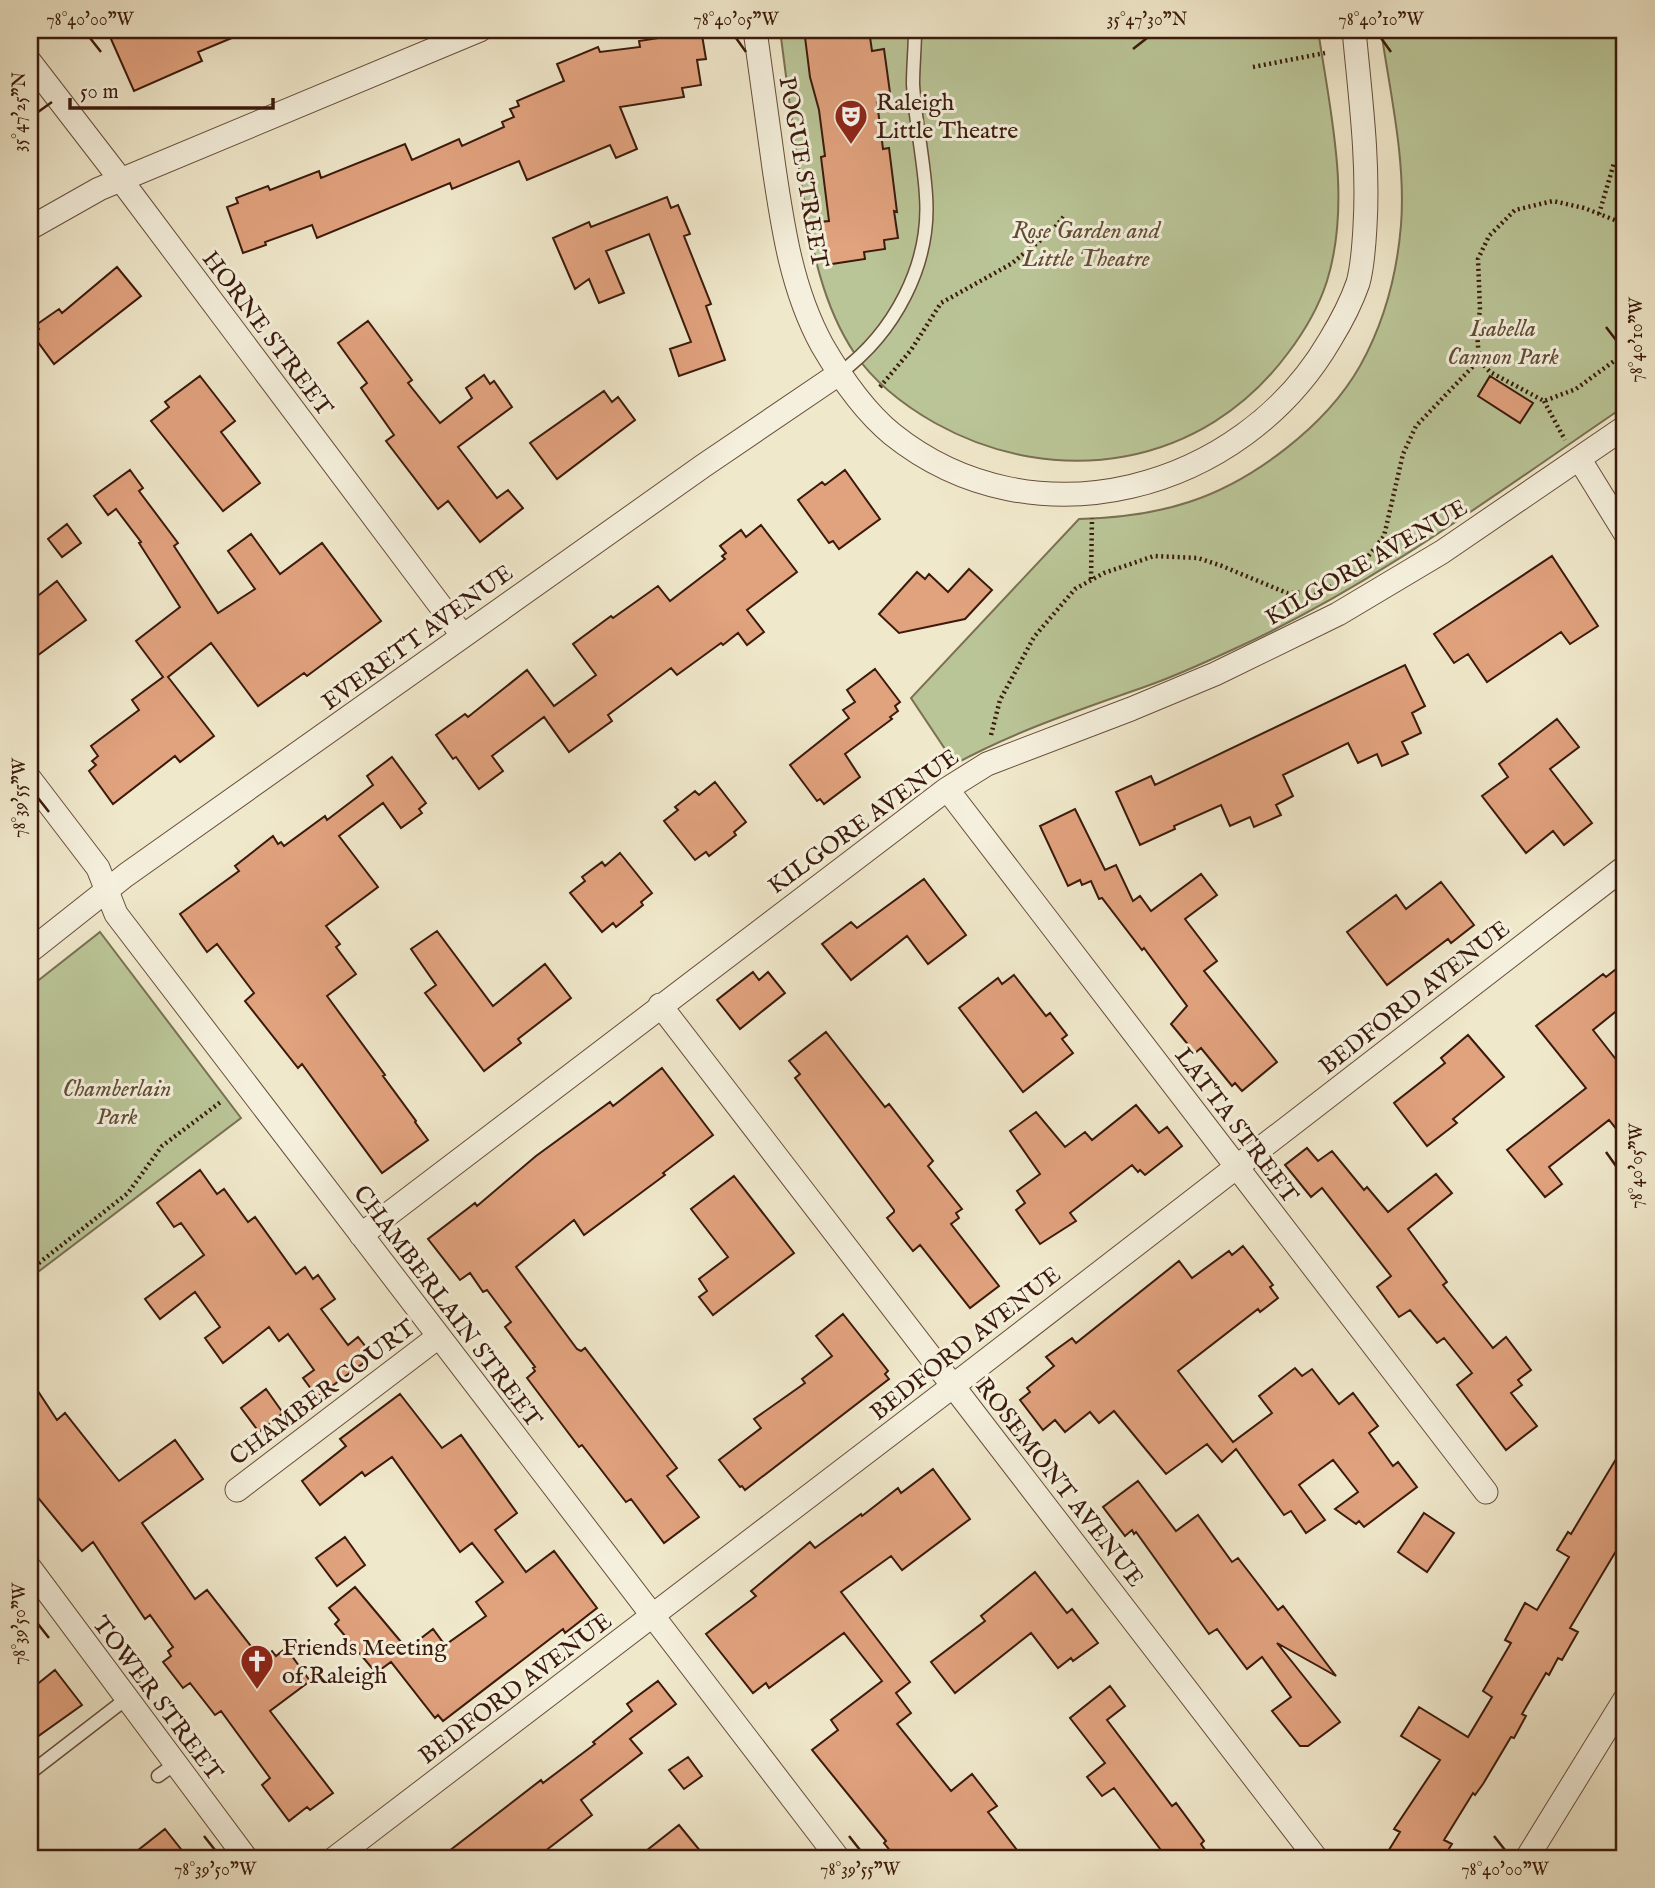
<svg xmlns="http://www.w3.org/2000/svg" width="1655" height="1888" font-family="'IM FELL English',serif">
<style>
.green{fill:#bac597;stroke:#7a7052;stroke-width:2}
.building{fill:#e1a27e;stroke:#3b1a0c;stroke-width:2}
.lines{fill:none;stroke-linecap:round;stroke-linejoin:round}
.lane-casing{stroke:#684e3c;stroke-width:15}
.street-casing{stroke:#684e3c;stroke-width:25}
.path{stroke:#3b1a0c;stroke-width:4.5;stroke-dasharray:2 3.5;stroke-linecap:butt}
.lane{stroke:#f5f0dd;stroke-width:12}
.street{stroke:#f5f0dd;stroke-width:23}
.ticks{fill:none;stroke:#3b1a0c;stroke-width:2.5}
.labels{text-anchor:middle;stroke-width:6;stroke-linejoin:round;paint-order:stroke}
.poi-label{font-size:24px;fill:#3b1a0c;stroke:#f5f0dd;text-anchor:start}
.street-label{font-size:24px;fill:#3b1a0c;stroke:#f5f0dd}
.park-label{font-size:24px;font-style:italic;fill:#614d36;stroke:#f5f0dd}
.neatline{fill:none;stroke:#3b1a0c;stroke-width:2.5}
.ticks-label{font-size:18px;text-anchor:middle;fill:#3b1a0c}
</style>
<rect width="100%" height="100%" fill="#f0e8cb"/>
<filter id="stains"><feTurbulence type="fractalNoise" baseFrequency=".00286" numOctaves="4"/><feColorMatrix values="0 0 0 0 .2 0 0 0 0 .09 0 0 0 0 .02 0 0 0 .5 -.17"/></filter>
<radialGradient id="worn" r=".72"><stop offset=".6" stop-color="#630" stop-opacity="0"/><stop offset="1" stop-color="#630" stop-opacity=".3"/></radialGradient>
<path class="green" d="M780 30H1318C1330 111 1352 200 1327 281 1319 306 1304 332 1288 353 1204 467 1057 491 935 423 905 406 875 383 855 354 822 305 811 245 802 187 793 135 787 82 780 30Z
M1381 30H1625V406C1498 492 1375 585 1234 649 1206 662 1176 676 1147 686 1082 709 1015 731 955 764L911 698 1079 519C1116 518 1153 514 1189 502 1253 481 1326 426 1360 366 1384 323 1397 274 1401 225 1406 160 1390 93 1381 30Z
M100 932 241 1118 30 1278V987Z"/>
<path class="building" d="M107 30H251L198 52 202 61 134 91Z
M819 30H869L872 51 884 49 891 100 877 102 883 149 889 148 897 212 894 211 898 238 884 240 885 249 864 252 865 259 825 265 819 222 829 221 821 157 825 156 819 110 810 77 805 37 820 34Z
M691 33 692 37 702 35 706 59 697 60 701 85 682 88 684 97 620 107 637 149 616 158 610 145 527 180 519 161 452 189 450 183 317 238 312 225 265 242 266 245 243 253 227 207 238 203 236 198 268 186 270 190 319 171 321 178 405 144 412 160 459 139 462 146 504 127 502 122 514 117 510 109 519 106 517 101 564 81 557 64 598 47 600 52 640 47 639 41Z
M667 197 671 208 678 205 690 234 684 236 711 304 706 306 725 360 679 376 670 349 691 342 649 234 606 251 624 293 599 303 589 279 575 289 553 238 589 222 591 227Z
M117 267 141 296 54 364 32 334 39 329 36 325 59 309 62 313Z
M368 321 412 380 408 383 440 423 472 398 466 388 484 375 490 384 494 381 512 407 458 447 497 498 508 490 523 508 480 542 448 501 438 509 386 441 394 435 361 388 367 383 338 343Z
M200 376 235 421 221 432 260 483 223 511 151 421 169 407 165 402Z
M1490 376 1533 403 1520 423 1478 396Z
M604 391 612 402 618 397 635 420 557 479 530 443Z
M130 470 143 488 139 491 178 543 174 546 218 613 255 589 228 551 251 534 280 574 322 543 381 621 307 676 304 673 258 706 211 643 168 677 214 736 180 762 175 756 113 804 89 771 96 765 92 761 98 756 91 746 139 710 132 700 163 677 136 641 180 607 139 543 141 542 116 509 108 515 94 496Z
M845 470 880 519 839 549 833 541 829 543 798 500 822 482 825 485Z
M67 524 81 543 62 557 48 539Z
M761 525 797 572 747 610 764 632 747 645 738 633 723 645 721 643 677 675 671 668 608 715 612 721 569 752 544 717 492 756 503 771 479 789 456 757 453 759 436 735 465 714 468 717 527 670 554 706 596 675 573 644 611 616 613 618 658 586 670 601 725 559 722 556 726 553 720 546 741 530 746 537Z
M1552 556 1598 626 1570 644 1561 632 1487 682 1468 654 1454 663 1434 634Z
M969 569 992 590 965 619 899 633 879 614 917 572 925 579 929 574 948 592Z
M57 581 86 620 30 661V602Z
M1405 665 1425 706 1412 713 1421 733 1402 742 1408 754 1382 766 1377 754 1358 763 1348 743 1283 775 1293 796 1276 805 1281 815 1254 827 1250 817 1230 826 1221 805 1174 826 1175 829 1140 845 1116 792 1151 776 1155 785Z
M875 669 900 702 895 706 898 711 890 717 892 719 845 754 860 777 824 804 820 799 817 801 790 765 849 718 843 710 855 702 847 690Z
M1557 719 1579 747 1550 769 1592 823 1564 845 1553 831 1526 853 1482 796 1508 777 1499 764Z
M392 757 426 803 419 809 422 813 401 828 383 803 339 836 378 887 326 926 340 944 336 947 356 974 327 996 385 1075 383 1076 416 1121 415 1122 428 1140 382 1173 302 1064 298 1068 245 1001 254 993 217 944 207 952 180 914 239 871 235 866 273 836 278 844 281 842 284 846 325 816 327 820 373 785 367 776Z
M715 782 746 822 734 832 736 835 709 856 706 852 695 860 664 821 678 810 675 807 695 791 699 795Z
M1075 809 1105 870 1116 865 1133 901 1140 896 1151 911 1201 874 1217 895 1185 919 1217 961 1204 971 1277 1062 1242 1091 1235 1083 1232 1086 1201 1048 1195 1053 1171 1024 1187 1006 1144 948 1142 950 1102 898 1099 899 1091 881 1082 885 1080 880 1068 886 1040 826Z
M620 853 652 893 641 902 643 905 616 927 613 923 602 932 570 893 585 881 582 877 602 862 605 866Z
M924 879 966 935 928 964 907 936 851 980 822 944 851 922 857 928Z
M1441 882 1474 925 1451 943 1448 939 1387 985 1347 932 1396 895 1406 909Z
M437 931 493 1006 545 964 571 998 518 1039 521 1043 484 1071 425 993 436 985 411 949Z
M1625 962V1004L1593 1030 1625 1071V1140L1609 1120 1549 1167 1562 1184 1545 1197 1507 1150 1586 1088 1536 1026 1603 974 1606 977Z
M753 972 759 980 768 972 785 993 740 1029 717 1000Z
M1014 975 1046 1016 1050 1013 1067 1035 1062 1039 1073 1053 1023 1092 959 1008 998 978 1002 984Z
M826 1032 885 1107 889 1104 933 1161 928 1166 962 1209 956 1213 959 1218 951 1224 999 1286 970 1308 920 1245 913 1251 887 1218 894 1212V1210L795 1078 800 1074 789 1061Z
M1468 1035 1504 1077 1453 1119 1457 1123 1427 1146 1394 1103 1445 1063 1441 1058Z
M662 1068 713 1135 663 1173 665 1175 584 1235 574 1220 516 1267 577 1349 581 1351 585 1348 677 1468 667 1476 699 1517 664 1543 631 1499 626 1502 582 1445 579 1447 527 1378 535 1371 533 1368 535 1367 505 1327 511 1322 487 1290 483 1292 470 1273 460 1280 428 1239 475 1203 477 1206 536 1156 610 1102 613 1106Z
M1136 1105 1159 1133 1167 1127 1182 1146 1145 1175 1140 1170 1138 1172 1132 1165 1070 1213 1076 1221 1040 1244 1016 1210 1025 1203 1017 1191 1040 1174 1010 1131 1036 1112 1065 1147 1085 1132 1092 1140Z
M1307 1148 1318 1161 1332 1151 1364 1190 1367 1187 1388 1212 1436 1174 1452 1193 1408 1229 1447 1282 1443 1285 1493 1348 1506 1337 1531 1370 1518 1380 1522 1385 1511 1393 1537 1426 1506 1450 1457 1385 1472 1373 1444 1338 1437 1343 1410 1310 1399 1317 1377 1287 1391 1276 1322 1188 1311 1197 1285 1165Z
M200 1170 217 1194 224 1189 248 1222 255 1217 296 1274 305 1267 313 1279 318 1275 335 1299 321 1309 348 1345 358 1337 373 1356 317 1397 303 1378 314 1370 288 1334 279 1341 269 1327 223 1363 205 1338 220 1327 195 1292 160 1319 145 1299 204 1255 181 1223 174 1227 157 1203Z
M734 1176 794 1253 713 1315 699 1297 707 1291 699 1279 728 1257 691 1209Z
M1243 1246 1273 1285 1270 1287 1278 1298 1260 1312 1258 1309 1178 1371 1233 1442 1272 1413 1259 1396 1295 1368 1302 1376 1312 1369 1339 1404 1353 1393 1378 1426 1369 1433 1393 1466 1398 1462 1417 1487 1364 1527 1359 1521 1356 1524 1335 1509 1358 1492 1333 1460 1299 1485 1325 1520 1306 1533 1291 1511 1284 1515 1236 1449 1222 1462 1207 1444 1166 1474 1114 1411 1099 1423 1090 1412 1065 1432 1055 1420 1043 1430 1020 1400 1030 1392 1027 1388 1054 1366 1046 1357 1072 1338 1076 1343 1179 1261 1192 1278 1229 1251 1232 1255Z
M843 1314 888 1371 885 1374 889 1379 745 1490 742 1486 740 1487 719 1460 761 1428 754 1419 805 1383 802 1379 832 1356 816 1336Z
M30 1379 57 1420 65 1413 119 1481 175 1440 203 1479 142 1523 195 1599 207 1590 261 1659 272 1651 276 1656 286 1648 310 1681 270 1711 333 1793 310 1810 307 1807 289 1821 262 1785 270 1778 221 1711 215 1715 190 1683 183 1688 163 1662 171 1656 168 1651 173 1647 150 1615 145 1619 93 1542 82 1551 30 1488Z
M266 1389 283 1413 259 1432 241 1408Z
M400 1394 442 1448 461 1435 517 1513 495 1530 526 1572 554 1551 597 1608 565 1633 563 1629 443 1721 438 1715 435 1718 391 1662 376 1673 335 1624 339 1620 329 1608 355 1587 407 1649 433 1629 445 1645 486 1616 476 1602 503 1582 472 1543 460 1552 392 1457 365 1476 362 1472 320 1505 302 1481 346 1446 340 1439Z
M1625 1444V1536L1570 1628 1578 1632 1562 1660 1558 1658 1549 1675 1546 1673 1522 1714 1526 1716 1514 1738 1511 1737 1483 1784 1475 1795 1473 1793 1444 1840 1452 1844 1443 1858H1384L1400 1832 1394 1829 1440 1760 1401 1736 1419 1707 1468 1737 1492 1697 1483 1691 1511 1643 1505 1640 1525 1603 1537 1610 1569 1557 1557 1550 1568 1532 1571 1534Z
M933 1469 970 1519 902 1570 891 1556 841 1592 910 1682 896 1693 911 1713 897 1724 951 1791 972 1774 997 1806 988 1812 1023 1858H896L884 1843 886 1841 812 1750 838 1730 831 1720 882 1681 844 1633 769 1688 766 1683 753 1693 706 1634 756 1596 751 1591 810 1542 815 1548 861 1514 862 1516 898 1488 901 1493Z
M1138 1481 1176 1531 1198 1515 1232 1562 1238 1558 1278 1610 1283 1606 1336 1676 1277 1643 1340 1722 1308 1746H1300L1272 1711 1291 1697 1262 1657 1247 1669 1217 1629 1209 1634 1136 1532 1134 1534 1132 1530 1125 1536 1103 1507Z
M1424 1513 1454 1533 1427 1572 1398 1552Z
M345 1537 365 1565 337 1586 316 1558Z
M1035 1572 1067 1613 1072 1609 1098 1643 1073 1661 1071 1658 1058 1668 1031 1633 955 1693 931 1662 985 1621 981 1616Z
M55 1670 82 1705 30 1742V1690Z
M658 1681 676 1704 630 1739 642 1753 581 1800 592 1815 536 1858H440L541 1780 543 1783 595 1744 593 1742 632 1711 627 1704Z
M1110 1686 1125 1706 1107 1720 1172 1806 1176 1803 1204 1841 1201 1844 1211 1858H1167L1114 1788 1102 1796 1087 1777 1105 1763 1070 1718Z
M688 1757 702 1776 684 1789 669 1770Z
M679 1825 706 1858H637Z
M165 1829 188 1858H128Z"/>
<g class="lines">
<defs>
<path id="lane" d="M840 373C894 333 931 265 926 196 924 159 915 121 913 84 913 66 915 48 915 30
M30 1773 126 1699
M158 1776 175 1764"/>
<path id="street" d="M755 30C761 76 768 122 774 168 783 229 792 290 822 345 840 376 864 411 892 434 1034 548 1242 491 1330 340 1341 322 1351 303 1358 283 1363 265 1364 244 1365 226 1369 160 1360 95 1354 30
M30 62 121 180 463 636
M30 228 99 189 480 30
M1580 460 1625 533
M30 779 98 868 116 914 838 1858
M947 789 1486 1492
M30 951 126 875 703 466 840 373
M660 1005 1316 1858
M361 1235 947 789 987 764 1131 709 1215 674 1338 614 1442 552 1625 427
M237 1490 438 1337
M30 1568 246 1858
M335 1858 953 1386 1625 867
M1527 1858 1625 1699"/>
</defs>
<use href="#lane" class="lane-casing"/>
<use href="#street" class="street-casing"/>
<path class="path" d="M1253 67 1325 53
M1599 214 1614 163
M1625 224 1584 208 1553 201 1515 210 1489 236 1478 259 1480 310 1477 332 1479 360 1490 372 1544 401 1576 389 1625 353
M880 387 911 350 941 303 1011 264 1051 232 1065 215
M1544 401 1565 440
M1355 573 1384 536 1403 454 1416 426 1479 360
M1091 579 1092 518
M991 735 1000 700 1034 637 1075 589 1104 573 1154 556 1198 558 1222 566 1287 593 1316 592 1335 585
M30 1270 128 1193 162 1146 222 1101"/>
<use href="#lane" class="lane"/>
<use href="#street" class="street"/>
</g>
<path class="ticks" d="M90 38 101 52M736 38 746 52M1381 38 1391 52M1133 49 1147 38M38 112 52 102M1606 327 1616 340M38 798 49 812M1606 1152 1616 1166M38 1624 49 1638M204 1836 215 1850M849 1836 860 1850M1494 1836 1505 1850"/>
<defs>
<symbol id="theatre-pin" viewBox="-11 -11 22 30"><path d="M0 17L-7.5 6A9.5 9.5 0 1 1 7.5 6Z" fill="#8f2418" stroke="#f5f0dd"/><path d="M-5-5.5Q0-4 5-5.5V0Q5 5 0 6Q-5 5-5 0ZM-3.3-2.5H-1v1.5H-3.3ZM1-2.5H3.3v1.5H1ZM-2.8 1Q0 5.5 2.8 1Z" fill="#fff"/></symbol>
<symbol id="church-pin" viewBox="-11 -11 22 30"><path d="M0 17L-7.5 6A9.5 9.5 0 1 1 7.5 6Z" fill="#8f2418" stroke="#f5f0dd"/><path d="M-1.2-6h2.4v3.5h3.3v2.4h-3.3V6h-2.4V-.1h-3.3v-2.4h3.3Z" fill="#fff"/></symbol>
</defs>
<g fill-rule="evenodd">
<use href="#theatre-pin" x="832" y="97" width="38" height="52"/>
<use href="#church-pin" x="238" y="1642" width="38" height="52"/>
</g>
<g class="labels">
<g class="poi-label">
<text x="876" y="110">Raleigh<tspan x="876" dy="28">Little Theatre</tspan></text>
<text x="282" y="1655">Friends Meeting<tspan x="282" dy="28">of Raleigh</tspan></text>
</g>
<g class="street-label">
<text transform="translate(804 172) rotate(80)" y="8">POGUE STREET</text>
<text transform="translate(268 333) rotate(53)" y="8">HORNE STREET</text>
<text transform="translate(1366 562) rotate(-30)" y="8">KILGORE AVENUE</text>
<text transform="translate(417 637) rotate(-36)" y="8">EVERETT AVENUE</text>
<text transform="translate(863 821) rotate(-36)" y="8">KILGORE AVENUE</text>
<text transform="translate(1414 997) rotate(-38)" y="8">BEDFORD AVENUE</text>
<text transform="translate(1237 1125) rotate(53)" y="8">LATTA STREET</text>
<text transform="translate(448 1306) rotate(53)" y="8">CHAMBERLAIN STREET</text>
<text transform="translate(965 1343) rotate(-38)" y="8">BEDFORD AVENUE</text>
<text transform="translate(322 1392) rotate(-37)" y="8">CHAMBER COURT</text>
<text transform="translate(1060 1482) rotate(52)" y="8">ROSEMONT AVENUE</text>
<text transform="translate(515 1688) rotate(-37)" y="8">BEDFORD AVENUE</text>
<text transform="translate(158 1698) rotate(53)" y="8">TOWER STREET</text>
</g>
<g class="park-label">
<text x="1086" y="238">Rose Garden and<tspan x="1086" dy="28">Little Theatre</tspan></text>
<text x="1503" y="336">Isabella<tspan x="1503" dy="28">Cannon Park</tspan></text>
<text x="117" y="1096">Chamberlain<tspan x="117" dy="28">Park</tspan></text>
</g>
</g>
<rect width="1655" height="1888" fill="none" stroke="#f0e8cb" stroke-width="77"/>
<path d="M70 98v10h203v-10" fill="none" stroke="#3b1a0c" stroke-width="3.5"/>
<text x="80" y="98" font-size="21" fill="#3b1a0c" stroke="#f5f0dd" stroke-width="5" paint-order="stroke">50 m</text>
<rect x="38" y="38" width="1578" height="1812" class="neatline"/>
<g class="ticks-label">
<text x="90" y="25">78°40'00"W</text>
<text x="736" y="25">78°40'05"W</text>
<text x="1147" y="25">35°47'30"N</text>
<text x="1381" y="25">78°40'10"W</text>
<text transform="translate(19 112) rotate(-90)" y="6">35°47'25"N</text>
<text transform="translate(1636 340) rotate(-90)" y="6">78°40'10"W</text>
<text transform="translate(19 798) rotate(-90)" y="6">78°39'55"W</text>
<text transform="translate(1636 1166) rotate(-90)" y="6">78°40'05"W</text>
<text transform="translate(19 1624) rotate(-90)" y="6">78°39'50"W</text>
<text x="215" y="1875">78°39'50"W</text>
<text x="860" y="1875">78°39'55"W</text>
<text x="1505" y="1875">78°40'00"W</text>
</g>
<rect width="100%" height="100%" filter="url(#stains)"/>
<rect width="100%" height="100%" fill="url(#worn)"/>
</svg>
